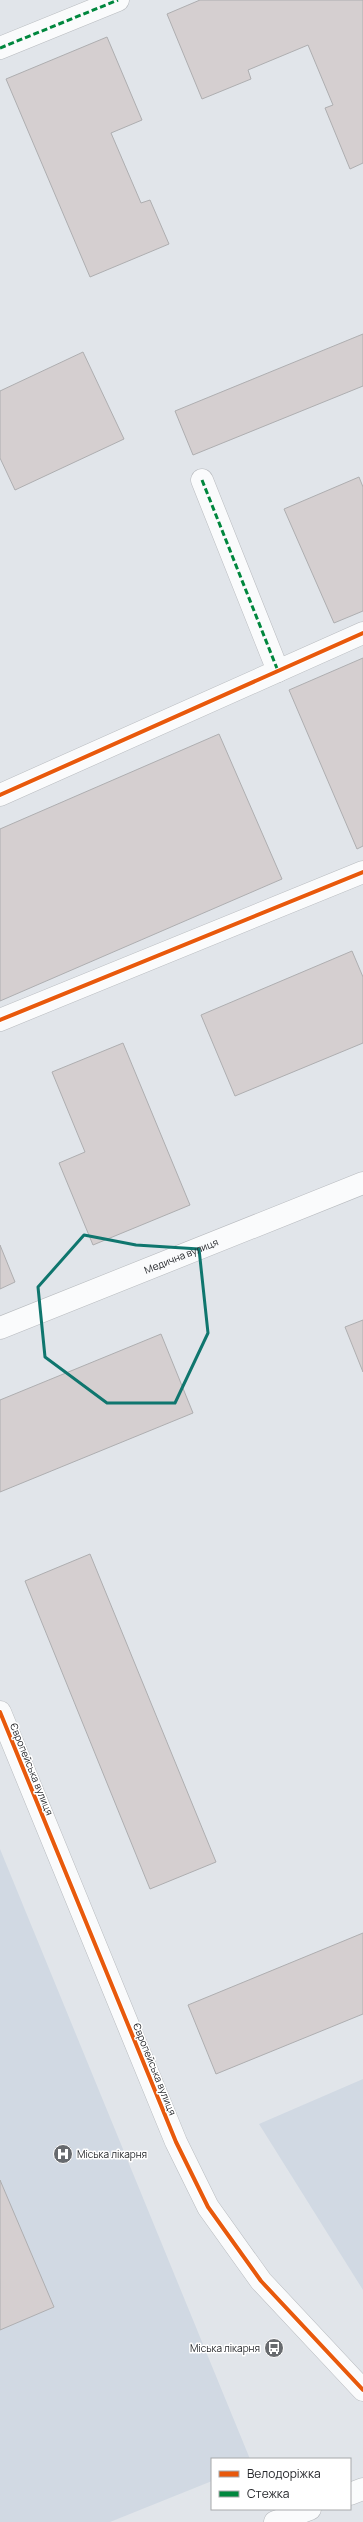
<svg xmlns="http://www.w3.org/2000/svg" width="363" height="2522" font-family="Manrope,sans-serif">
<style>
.built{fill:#d1d9e3}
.building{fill:#d5cfd0;stroke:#aeaeb0}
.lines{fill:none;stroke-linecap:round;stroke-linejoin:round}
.minor-casing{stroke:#b8bbbf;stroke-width:23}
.minor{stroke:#fafbfc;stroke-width:22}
.quiet{stroke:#00873e;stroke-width:3;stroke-dasharray:6 3;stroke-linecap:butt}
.cycleway-casing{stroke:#fff;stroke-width:6}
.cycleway{stroke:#e8590c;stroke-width:4}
.marked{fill:none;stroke:#0f766e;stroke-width:3;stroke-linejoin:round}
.labels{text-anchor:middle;stroke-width:3;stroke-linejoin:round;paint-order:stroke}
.street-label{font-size:10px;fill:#26282c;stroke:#fff}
.poi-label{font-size:10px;fill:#26282c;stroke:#fff;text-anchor:start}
</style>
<rect width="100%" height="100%" fill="#e1e5ea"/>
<path class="built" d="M0 1849 250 2459H212V2481L110 2522H0Z
M363 2079V2290L259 2124Z"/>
<path class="building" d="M200 0H363V163L350 169 325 108 333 105 308 45 248 70 251 79 202 99 167 14Z
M107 37 142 120 111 133 141 203 150 200 169 244 90 277 6 79Z
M363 334V386L193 455 175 411Z
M83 352 124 439 15 490 0 458V391Z
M359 477 363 487V611L334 623 284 509Z
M363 658V846L357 849 289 690Z
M219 734 282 879 0 1001V829Z
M352 951 363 977V1043L235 1096 201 1015Z
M123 1043 190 1205 93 1245 59 1163 85 1152 52 1072Z
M0 1245 15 1282 0 1289Z
M363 1320V1372L345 1327Z
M161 1334 193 1413 0 1492V1400Z
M90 1554 216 1862 150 1889 25 1581Z
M363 1933V2014L216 2074 188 2005Z
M0 2180 54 2307 0 2330Z"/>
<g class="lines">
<defs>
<g id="minor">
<path d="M0 48 118 0"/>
<path d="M202 480 278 671"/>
<path d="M0 795 363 633"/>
<path d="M0 1020 363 872"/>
<path id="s1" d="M0 1328 363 1183"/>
<path d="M0 1712 176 2142 208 2207 261 2281 363 2390"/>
<path d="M350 2494 363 2489"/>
<path d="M275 2522 310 2509"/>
</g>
</defs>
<use href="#minor" class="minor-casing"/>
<use href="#minor" class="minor"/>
<path class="quiet" d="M0 48 118 0
M202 480 278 671"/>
<defs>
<path id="cycleway" d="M0 795 363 633
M0 1020 363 872
M0 1712 176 2142 208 2207 261 2281 363 2390"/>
</defs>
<use href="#cycleway" class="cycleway-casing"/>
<use href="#cycleway" class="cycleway"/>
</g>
<path class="marked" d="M84 1235 136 1245 199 1249 208 1333 175 1403H107L45 1357 38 1287Z"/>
<defs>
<symbol id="hospital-disc" viewBox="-11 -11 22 22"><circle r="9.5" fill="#676a6e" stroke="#fff"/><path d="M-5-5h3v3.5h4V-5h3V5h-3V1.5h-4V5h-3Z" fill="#fff"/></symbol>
<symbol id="bus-disc" viewBox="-11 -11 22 22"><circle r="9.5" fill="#676a6e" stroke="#fff"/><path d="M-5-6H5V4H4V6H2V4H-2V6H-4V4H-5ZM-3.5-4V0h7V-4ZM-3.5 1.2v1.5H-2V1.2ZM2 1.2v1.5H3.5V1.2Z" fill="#fff"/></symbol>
</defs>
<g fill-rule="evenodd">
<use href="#hospital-disc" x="52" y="2143" width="22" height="22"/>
<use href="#bus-disc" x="263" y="2337" width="22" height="22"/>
</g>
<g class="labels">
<g class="street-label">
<text dy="4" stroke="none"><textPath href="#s1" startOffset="195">Медична вулиця</textPath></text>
<text transform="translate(32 1769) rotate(68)" y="4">Європейська вулиця</text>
<text transform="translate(155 2069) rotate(68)" y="4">Європейська вулиця</text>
</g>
<g class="poi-label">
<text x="77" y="2158">Мiська лiкарня</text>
<text x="260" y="2352" text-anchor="end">Міська лікарня</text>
</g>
</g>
<rect x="211" y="2458" width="140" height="52" fill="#ffffff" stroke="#a8a9ab"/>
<rect x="219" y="2471" width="20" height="6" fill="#e8590c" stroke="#a8a9ab"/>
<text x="247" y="2478" font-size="12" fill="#26282c">Велодоріжка</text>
<rect x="219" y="2491" width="20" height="6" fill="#00873e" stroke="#a8a9ab"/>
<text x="247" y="2498" font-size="12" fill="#26282c">Стежка</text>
</svg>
